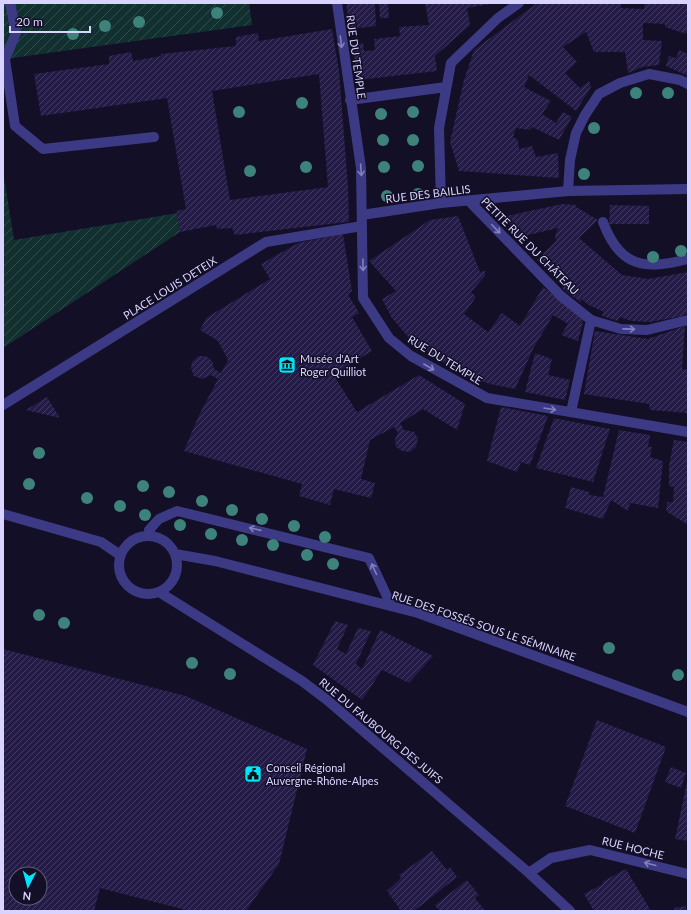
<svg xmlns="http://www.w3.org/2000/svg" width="691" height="914" font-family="Lato,sans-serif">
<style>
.garden{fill:url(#garden-furrows)}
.building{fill:url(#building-hatch);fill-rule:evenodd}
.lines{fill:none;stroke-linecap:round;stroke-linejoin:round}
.minor{stroke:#3d3a85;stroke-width:10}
.tree{fill:#3d827b}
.oneway{stroke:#837fbc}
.labels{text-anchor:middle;stroke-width:3;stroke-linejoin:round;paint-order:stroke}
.street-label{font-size:11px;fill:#d9d4ff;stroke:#130f26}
.poi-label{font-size:11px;fill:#d9d4ff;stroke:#130f26;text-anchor:start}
</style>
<defs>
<pattern id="garden-furrows" width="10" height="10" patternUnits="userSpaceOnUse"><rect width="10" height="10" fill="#12302f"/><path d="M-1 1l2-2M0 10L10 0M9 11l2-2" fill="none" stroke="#344d4e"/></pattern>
<pattern id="building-hatch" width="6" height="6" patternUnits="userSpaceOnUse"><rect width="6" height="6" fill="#241b47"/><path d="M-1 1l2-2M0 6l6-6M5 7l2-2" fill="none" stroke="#433b63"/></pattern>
</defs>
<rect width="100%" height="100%" fill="#130f26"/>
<path class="garden" d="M3 3H249L252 25 5 59 3 48Z
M3 171 14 240 178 213 180 232 3 348Z"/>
<path class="building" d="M346 3H375L376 26 350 29Z
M379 3H388L389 18H380Z
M425 3 490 4 467 8 470 25 435 56 437 71 358 80 352 44 363 43 364 51 375 50 374 39 400 36 399 27 429 25Z
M537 3H621V8L644 9V3H688V29L686 34 665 27V24L643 23V40L662 41 659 65 642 67 628 73 625 52H594L586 32 563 47 577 62 565 73 580 88 589 81 591 87 576 111 529 75 524 87 551 101 542 114 556 123 563 112 572 117 559 140 532 127 530 130 516 128 513 137 518 140 519 149 532 146 536 157 558 153 559 178 459 171 450 142 464 80 474 50Z
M332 29 339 71 348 187 349 221 347 222 235 235 232 228 217 229 216 225 180 232 177 211 186 209 167 98 41 116 34 74 109 64V56L131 52 133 61 161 56V54L236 46V37L258 33 259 41ZM319 74 328 187 230 200 212 91Z
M679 50 688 54V76L666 66 669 56 676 58Z
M562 204 576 205V207L598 220 579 238 622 275 648 279 688 272V313L683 316 650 322 632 321 619 317 618 321 602 316 604 312 587 304 582 299 580 302 562 288 565 285 537 260 556 241 555 236 558 228 516 238 507 216Z
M610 205 649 206V224H609Z
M458 216 480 272 485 271V276L471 292 476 297 464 314 488 332 502 313 520 326 543 287 581 316 583 321 578 341 561 335 568 324 553 315 533 349 515 389 490 384 465 375 433 356 409 338 392 318 382 299 396 291 369 261 430 220Z
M343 234 352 291 348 294 359 313 352 317 372 351 336 373 334 370 331 371 357 412 419 375 465 404 457 430 423 409 400 423 404 430 414 432 418 438 416 447 410 452 402 451 396 447 395 439 398 433 394 427 370 440 361 479 375 483 371 498 334 489 330 505 299 496 302 484 184 451 198 417 218 379 211 375 202 379 194 376 191 368 192 362 198 356H206L212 361 214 369 221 373 228 360 218 341 200 330 206 318 270 279 261 264 298 243Z
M685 326 682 369 688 370V413L650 410 649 404 584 394 595 331 648 339Z
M535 353 552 359 548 375 570 380 565 400 525 392Z
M47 397 60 418 26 410Z
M501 407 548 416 530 465 521 462 517 472 487 461Z
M554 418 610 429 593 482 536 468Z
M619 430 650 435 648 447H652L650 457 663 461 658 508 630 503 628 511 611 500 603 519 565 508 571 487 589 492V495L603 497Z
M674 440 688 442V525L666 511 667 502H673L674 487 669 486V466Z
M335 621 348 625 337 649 346 654 358 628 371 631 356 664 362 669 380 630 433 656 409 683 382 670 362 700 313 665Z
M3 649 186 696 307 749 279 864 246 911H190L100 888 94 911H3ZM16 874H40V898H16Z
M597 720 666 747 635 833 565 806Z
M671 767 686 773 681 788 665 782Z
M687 782H688V841L675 839Z
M432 851 447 870 450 867 457 877 414 911H401L387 891 401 878 399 875Z
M626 869 651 911H594L584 894 603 884 602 882Z
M467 880 479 895 475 898 485 911H439L435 905Z
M686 906V911H675L674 908Z"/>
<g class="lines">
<path class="minor" d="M10 3 16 33 5 59 15 126 43 149 154 137
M337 3 361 168 363 298 389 338 411 356 487 398 688 432
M350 100 446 87
M568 191 570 160 576 133 585 115 599 94 620 83 649 74 680 80 688 84
M469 201 561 296 591 320 621 329 647 330 688 320
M441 203 439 128 451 63 498 18 519 3
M362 215 441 203 568 191 688 189
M603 222C620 268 645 270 688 259
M3 405 266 242 362 226
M571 412 591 320
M3 514 101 542 120 555
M150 535 149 530 159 519 177 511 369 558 391 605
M119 565a29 29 0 1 1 58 0a29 29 0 1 1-58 0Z
M175 554 215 561 418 613 688 712
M159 592 302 681 327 700 529 873 570 911
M529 873 551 858 590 850 688 874"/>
</g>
<g class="tree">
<circle cx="217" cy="13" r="6"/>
<circle cx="139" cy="22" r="6"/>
<circle cx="105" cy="26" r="6"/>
<circle cx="73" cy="34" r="6"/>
<circle cx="636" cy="93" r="6"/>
<circle cx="668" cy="93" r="6"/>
<circle cx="302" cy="103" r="6"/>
<circle cx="239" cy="112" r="6"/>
<circle cx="413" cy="112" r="6"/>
<circle cx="381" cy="114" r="6"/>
<circle cx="594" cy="128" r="6"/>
<circle cx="383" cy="140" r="6"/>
<circle cx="413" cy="140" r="6"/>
<circle cx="418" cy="166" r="6"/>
<circle cx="306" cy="167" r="6"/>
<circle cx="384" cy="167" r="6"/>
<circle cx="250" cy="171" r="6"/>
<circle cx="584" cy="174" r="6"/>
<circle cx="418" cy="194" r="6"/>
<circle cx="387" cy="196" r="6"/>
<circle cx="681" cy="251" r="6"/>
<circle cx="653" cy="257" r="6"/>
<circle cx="39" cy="453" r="6"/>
<circle cx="29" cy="484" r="6"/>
<circle cx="143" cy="486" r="6"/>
<circle cx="169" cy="492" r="6"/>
<circle cx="87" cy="498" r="6"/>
<circle cx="202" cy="501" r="6"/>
<circle cx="120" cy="506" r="6"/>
<circle cx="232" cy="510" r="6"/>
<circle cx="145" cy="515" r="6"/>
<circle cx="262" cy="519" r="6"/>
<circle cx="180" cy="525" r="6"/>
<circle cx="294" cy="526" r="6"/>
<circle cx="211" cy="534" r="6"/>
<circle cx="325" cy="537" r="6"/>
<circle cx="242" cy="540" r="6"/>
<circle cx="273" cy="545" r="6"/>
<circle cx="307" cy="555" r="6"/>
<circle cx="333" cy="564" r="6"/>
<circle cx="39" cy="615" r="6"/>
<circle cx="64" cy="623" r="6"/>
<circle cx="609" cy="648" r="6"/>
<circle cx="192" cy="663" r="6"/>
<circle cx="230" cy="674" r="6"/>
<circle cx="678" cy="675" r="6"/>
</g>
<defs><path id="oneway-shaft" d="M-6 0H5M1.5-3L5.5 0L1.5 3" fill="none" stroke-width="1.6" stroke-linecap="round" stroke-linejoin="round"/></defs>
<g class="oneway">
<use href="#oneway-shaft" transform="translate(341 42) rotate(83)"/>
<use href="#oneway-shaft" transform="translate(361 170) rotate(86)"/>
<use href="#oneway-shaft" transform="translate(496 229) rotate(46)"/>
<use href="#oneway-shaft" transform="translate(363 265) rotate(89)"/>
<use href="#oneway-shaft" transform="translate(629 329) rotate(1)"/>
<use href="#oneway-shaft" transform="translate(429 367) rotate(30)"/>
<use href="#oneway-shaft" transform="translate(550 409) rotate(9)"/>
<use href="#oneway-shaft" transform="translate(255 529) rotate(-167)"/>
<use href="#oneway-shaft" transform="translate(374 569) rotate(-115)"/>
<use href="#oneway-shaft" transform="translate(650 864) rotate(-165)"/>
</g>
<defs>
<symbol id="museum-square" viewBox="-11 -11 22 22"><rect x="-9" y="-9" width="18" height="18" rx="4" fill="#00e5ff" stroke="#130f26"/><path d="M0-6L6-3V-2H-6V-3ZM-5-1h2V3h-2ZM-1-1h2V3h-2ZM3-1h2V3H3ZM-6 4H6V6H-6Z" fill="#111"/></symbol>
<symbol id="civic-square" viewBox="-11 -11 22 22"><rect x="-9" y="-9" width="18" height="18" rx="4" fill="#00e5ff" stroke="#130f26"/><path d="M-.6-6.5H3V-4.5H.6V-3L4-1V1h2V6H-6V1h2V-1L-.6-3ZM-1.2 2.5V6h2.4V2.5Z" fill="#111"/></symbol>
</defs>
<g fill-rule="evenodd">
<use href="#museum-square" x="277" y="355" width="20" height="20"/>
<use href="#civic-square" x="243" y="764" width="20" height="20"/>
</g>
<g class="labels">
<g class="street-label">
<text transform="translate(356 57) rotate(82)" y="4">RUE DU TEMPLE</text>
<text transform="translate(428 194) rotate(-7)" y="4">RUE DES BAILLIS</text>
<text transform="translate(530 246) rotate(45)" y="4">PETITE RUE DU CHÂTEAU</text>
<text transform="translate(170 288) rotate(-32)" y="4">PLACE LOUIS DETEIX</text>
<text transform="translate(445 360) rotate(31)" y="4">RUE DU TEMPLE</text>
<text transform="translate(484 626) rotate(19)" y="4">RUE DES FOSSÉS SOUS LE SÉMINAIRE</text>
<text transform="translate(381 731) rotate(40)" y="4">RUE DU FAUBOURG DES JUIFS</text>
<text transform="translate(633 848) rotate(14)" y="4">RUE HOCHE</text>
</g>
<g class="poi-label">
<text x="300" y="363">Musée d'Art<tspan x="300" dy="13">Roger Quilliot</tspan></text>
<text x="266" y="772">Conseil Régional<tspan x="266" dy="13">Auvergne-Rhône-Alpes</tspan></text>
</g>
</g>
<rect width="691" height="914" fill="none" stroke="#d9d4ff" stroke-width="8"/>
<g transform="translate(28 886) rotate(186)"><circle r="19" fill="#130f26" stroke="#625e7d"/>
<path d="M0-3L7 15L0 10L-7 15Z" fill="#00e5ff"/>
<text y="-6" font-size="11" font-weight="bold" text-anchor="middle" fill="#d9d4ff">N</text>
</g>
<path d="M10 26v6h80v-6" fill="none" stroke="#d9d4ff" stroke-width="2"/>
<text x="16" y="26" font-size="12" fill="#d9d4ff" stroke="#130f26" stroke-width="3" paint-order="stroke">20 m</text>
</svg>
